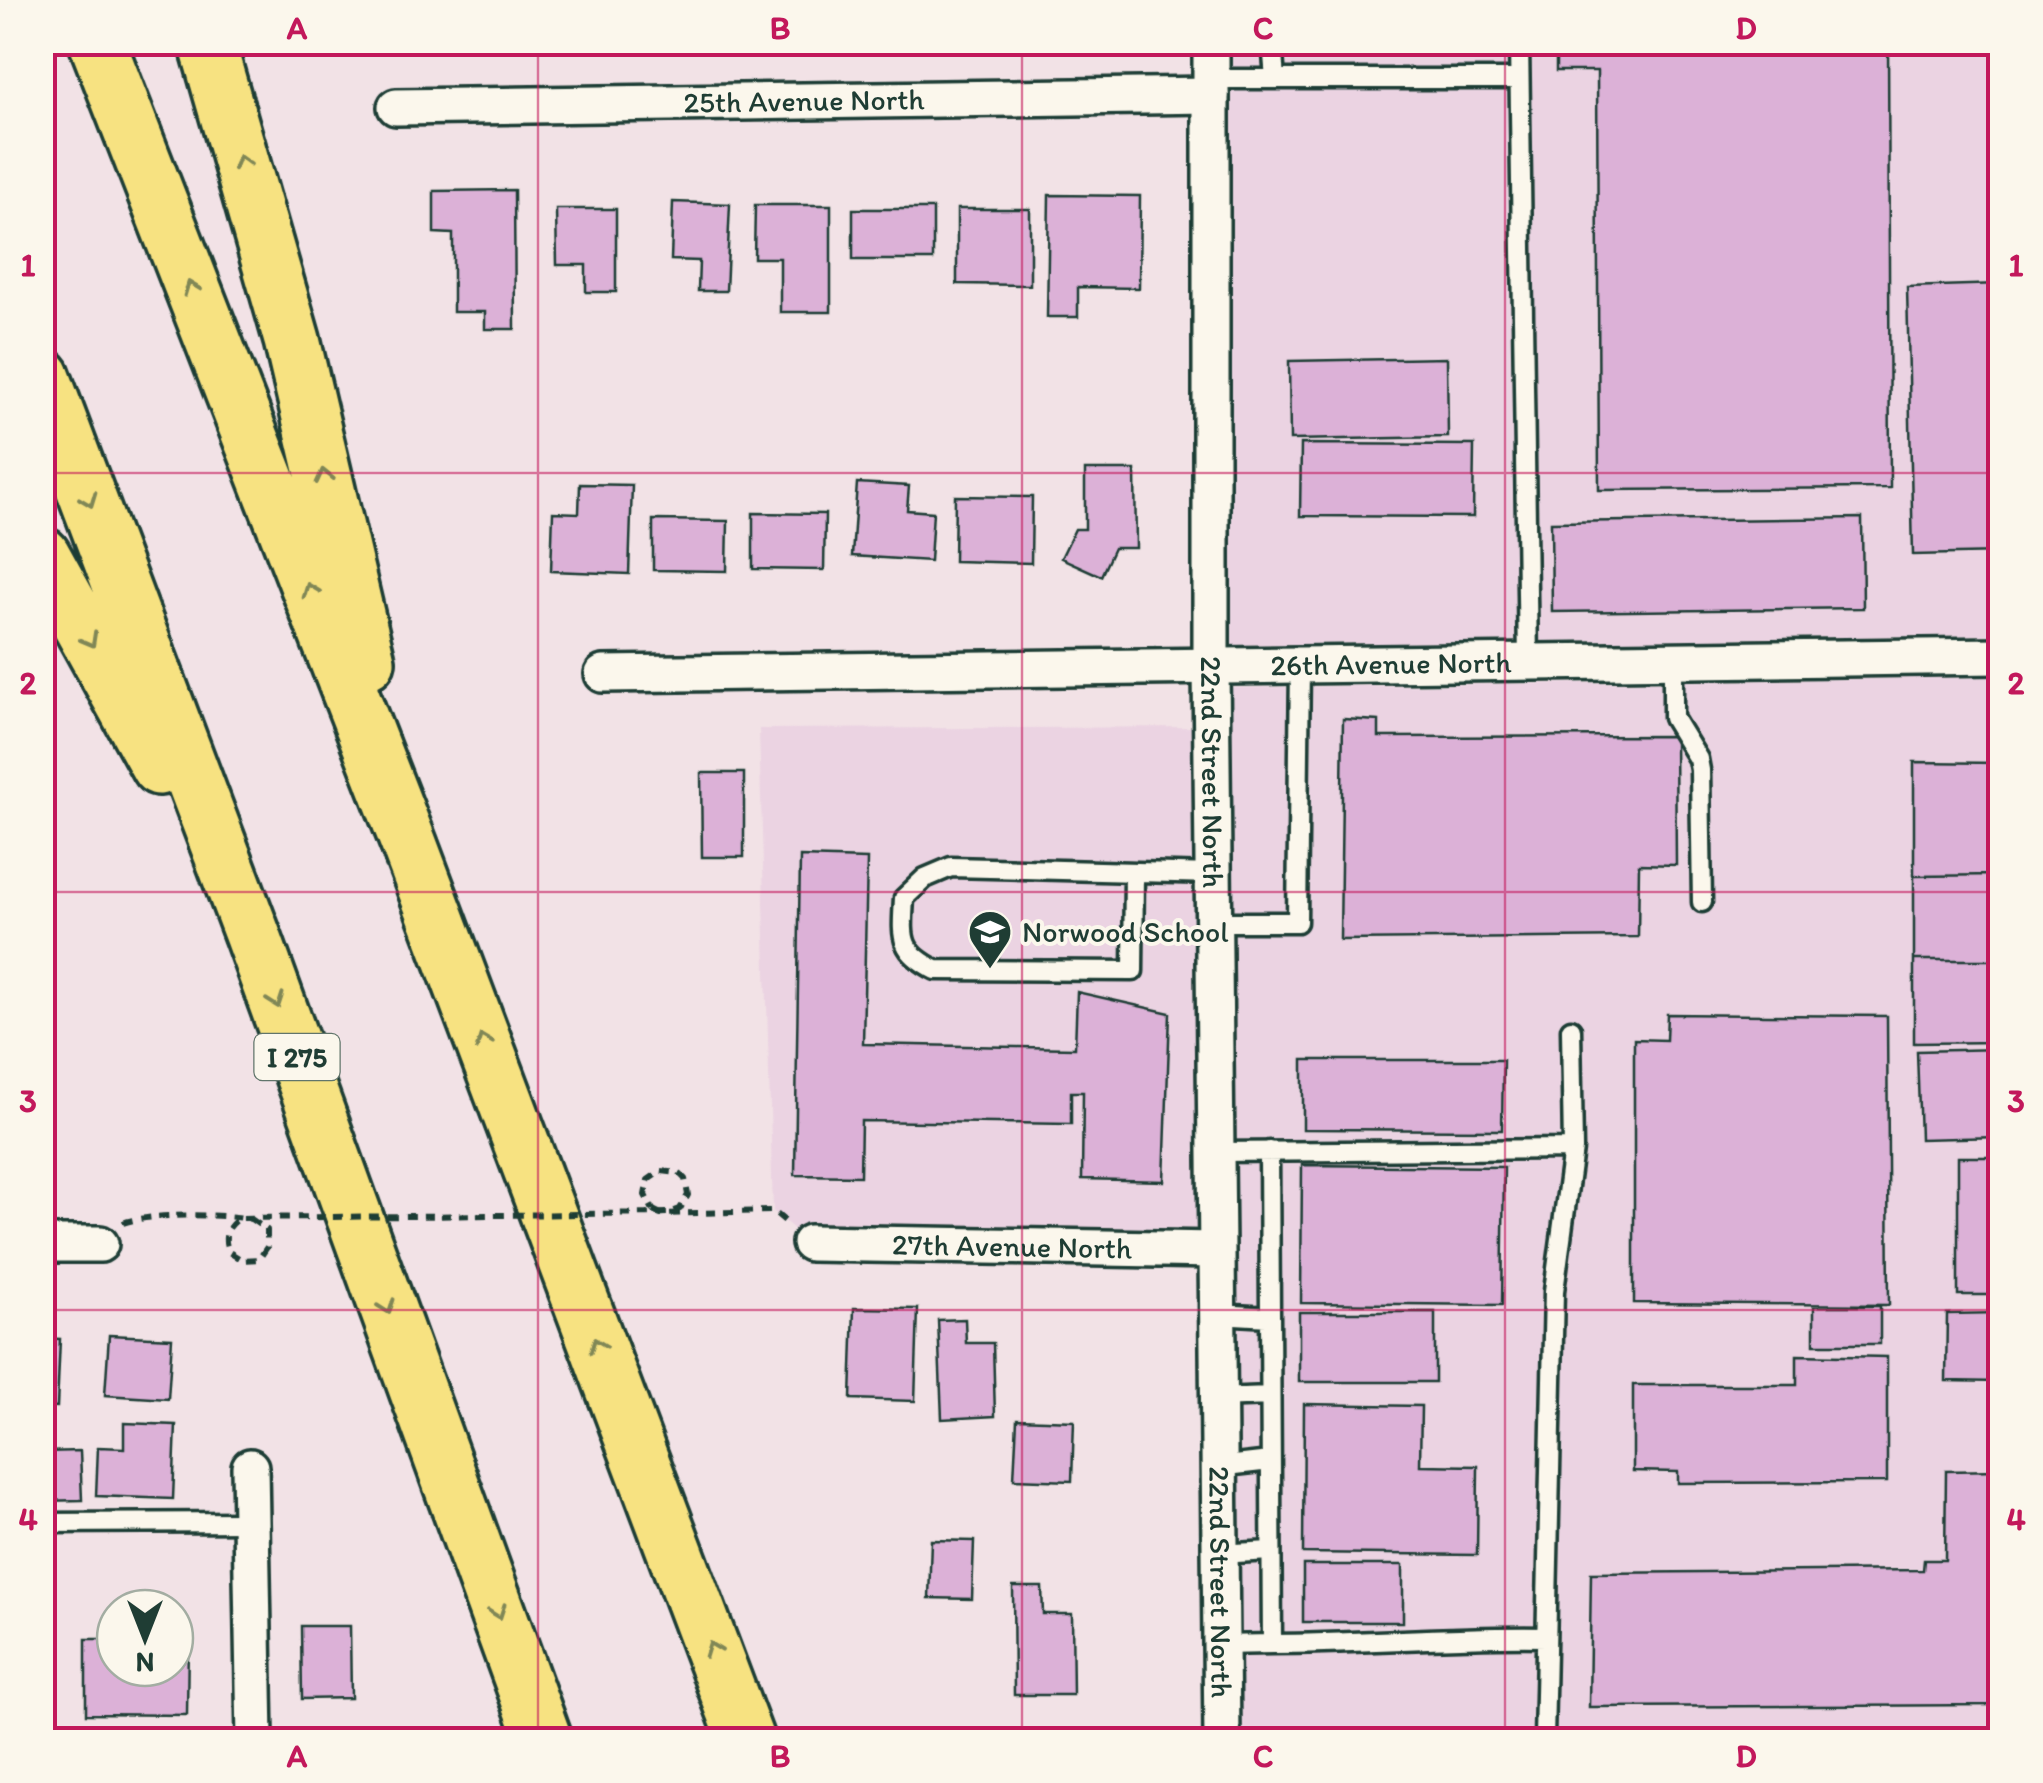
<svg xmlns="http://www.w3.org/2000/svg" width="2043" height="1783" font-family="Itim,sans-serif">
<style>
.built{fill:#ebd3e2}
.building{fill:#dcb1d7;stroke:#1f3d34;stroke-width:2.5}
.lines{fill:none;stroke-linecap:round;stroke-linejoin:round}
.service-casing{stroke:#1f3d34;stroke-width:25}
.minor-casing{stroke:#1f3d34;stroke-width:42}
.motorway-casing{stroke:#1f3d34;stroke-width:62}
.path{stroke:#1f3d34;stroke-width:6;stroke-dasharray:10 8;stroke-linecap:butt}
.service{stroke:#fbf7ec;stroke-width:18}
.minor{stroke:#fbf7ec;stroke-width:35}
.motorway{stroke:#f7e281;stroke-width:55}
.path-bridge{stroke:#1f3d34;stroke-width:6;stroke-dasharray:10 8;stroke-linecap:butt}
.oneway{stroke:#808757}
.grid{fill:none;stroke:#c2185b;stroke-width:2.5;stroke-opacity:0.55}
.labels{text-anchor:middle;stroke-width:8;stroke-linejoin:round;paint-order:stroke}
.shield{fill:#fbf7ec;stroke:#61756b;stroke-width:2.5}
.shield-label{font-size:28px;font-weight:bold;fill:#1f3d34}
.street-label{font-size:30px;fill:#1f3d34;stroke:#fbf7ec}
.poi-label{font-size:30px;fill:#1f3d34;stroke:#fbf7ec;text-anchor:start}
.neatline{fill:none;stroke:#c2185b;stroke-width:4}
.grid-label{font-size:32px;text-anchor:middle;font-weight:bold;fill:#c2185b}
</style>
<rect width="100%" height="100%" fill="#f2e2e6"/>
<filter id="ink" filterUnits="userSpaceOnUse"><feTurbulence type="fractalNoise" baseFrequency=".01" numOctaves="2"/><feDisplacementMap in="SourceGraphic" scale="20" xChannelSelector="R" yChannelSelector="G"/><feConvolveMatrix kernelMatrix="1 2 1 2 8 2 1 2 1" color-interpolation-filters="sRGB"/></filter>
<g filter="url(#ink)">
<path class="built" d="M1230 43H2000V635L1230 645Z
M2000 677V1740H1241L1231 688Z
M1212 727 1216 1241 810 1243 773 1211 759 729Z"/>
<path class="building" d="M1556 42H1888L1890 488 1599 490 1597 71H1556Z
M514 190 515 329H485V312H453V234L434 233V191Z
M1049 195 1140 196 1139 288 1078 287V317H1047Z
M673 202 730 204 726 291H698L699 261 671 260Z
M755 205H831V312H780V258H754Z
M556 209H616V292H586V265H557Z
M853 209H933V260H853Z
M957 209H1030V285L957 284Z
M2000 284V553L1913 555 1907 287Z
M1447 358 1448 437 1290 440 1289 361Z
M1301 444 1474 445 1473 517 1300 516Z
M1085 470H1135L1136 548H1114L1101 576 1061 558 1075 529H1085Z
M857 483 909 486 907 510 933 512 930 561 852 556Z
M580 484 632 485 629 574 551 571 553 512 579 513Z
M955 496 1032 497 1031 563 954 561Z
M753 513 825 514 824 570 753 569Z
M1862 518 1863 608 1552 612 1551 522Z
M653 520 728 521 727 571 653 570Z
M1343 719 1379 721V737L1675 736 1676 865 1639 864 1638 937 1340 940Z
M1914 762 2000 763V875L1914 876Z
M701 773H744V857H702Z
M800 857 867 859 863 1044 1075 1048 1077 992 1170 1013 1164 1181 1082 1179 1083 1092H1071V1124L861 1121 860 1176 795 1175Z
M2000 875V960H1914V876Z
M1914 960H2000V1042L1914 1043Z
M1667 1014 1887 1016 1889 1305 1634 1303V1039L1666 1040Z
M2000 1049V1137L1920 1139 1917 1051Z
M1303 1060H1503L1502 1130 1303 1129Z
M1958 1157H2000V1295H1958Z
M1302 1165 1504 1167 1502 1305 1301 1303Z
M1814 1306H1880V1344H1814Z
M854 1308 918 1309 915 1401 851 1399Z
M1299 1312H1435V1382H1299Z
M2000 1313V1382L1946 1381 1947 1314Z
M965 1319 966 1343H993L995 1416 942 1419 938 1320Z
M109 1335 172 1338 168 1399 105 1395Z
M42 1338 60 1339 57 1407 42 1406Z
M1797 1355 1887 1357V1482L1678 1483V1472L1633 1471V1385H1797Z
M1304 1404 1421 1406 1420 1465 1478 1466 1477 1555 1303 1553Z
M1017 1419 1074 1421 1072 1481 1014 1479Z
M124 1423 176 1425 173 1499 96 1496 98 1447 124 1448Z
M80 1451 82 1500 42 1501V1452Z
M2000 1470V1705L1589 1707 1591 1573 1923 1570 1924 1560H1945L1946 1471Z
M931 1540 974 1541 972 1599 929 1598Z
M1303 1565H1403V1622H1303Z
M1013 1587H1042L1043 1614H1072L1073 1695H1014Z
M301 1626H350L351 1698 302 1699Z
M86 1639H115V1668H175V1640H188L187 1715 86 1714Z"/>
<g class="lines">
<defs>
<path id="service" d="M1272 42 1275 79
M1519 42 1528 662
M1211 79H1519
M1673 661V718L1698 759 1700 770 1702 902
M1134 872 1133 971 936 970C898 951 902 937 904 898L925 878 951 867 1213 874
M1213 922H1297L1300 665
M1215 1152 1573 1149 1571 1029
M1217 1314 1270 1317
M1217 1398 1270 1396
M1218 1467 1270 1461
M42 1523 251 1522
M1219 1554 1270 1551
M1272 1644C1364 1644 1454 1635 1546 1637
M1220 1645 1272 1644 1269 1151
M1544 1740 1554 1291 1573 1149"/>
<g id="minor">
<path id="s1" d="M1211 42V666L1222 1740"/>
<path id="s2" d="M396 107 1211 95"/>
<path id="s3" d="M603 674 2000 656"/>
<path id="s4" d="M810 1243 1216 1250"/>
<path d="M42 1244H100"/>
<path d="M250 1467 255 1740"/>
</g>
<path id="motorway" d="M97 42 409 844 746 1740
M207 42 292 340 367 661
M42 376 252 934 544 1740
M42 555 159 767"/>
</defs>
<use href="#service" class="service-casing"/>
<use href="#minor" class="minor-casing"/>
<use href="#motorway" class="motorway-casing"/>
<path class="path" d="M653 1210 661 1214 773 1211 786 1222
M123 1223C149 1213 224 1214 251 1219"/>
<use href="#service" class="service"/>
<use href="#minor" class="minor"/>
<use href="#motorway" class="motorway"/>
<path class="path-bridge" d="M251 1219 267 1230V1247L259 1259 242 1260 229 1252C222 1237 227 1226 240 1218L669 1213 680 1209 688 1195 685 1179 679 1173 661 1171 648 1180 645 1195 653 1210"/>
</g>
<defs><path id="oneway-chevron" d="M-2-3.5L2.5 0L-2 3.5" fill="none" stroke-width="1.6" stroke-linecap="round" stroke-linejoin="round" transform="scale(2.5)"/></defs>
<g class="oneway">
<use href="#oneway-chevron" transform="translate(241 162) rotate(-106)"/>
<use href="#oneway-chevron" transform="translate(191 288) rotate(-111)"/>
<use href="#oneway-chevron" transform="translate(324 476) rotate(-103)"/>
<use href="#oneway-chevron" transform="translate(89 500) rotate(69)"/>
<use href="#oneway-chevron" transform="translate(310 590) rotate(-111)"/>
<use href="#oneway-chevron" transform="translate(90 640) rotate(61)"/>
<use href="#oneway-chevron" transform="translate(276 1001) rotate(70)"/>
<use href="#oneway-chevron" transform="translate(483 1041) rotate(-111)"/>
<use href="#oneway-chevron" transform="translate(387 1307) rotate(70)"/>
<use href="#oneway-chevron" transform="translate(597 1345) rotate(-111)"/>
<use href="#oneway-chevron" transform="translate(498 1612) rotate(70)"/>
<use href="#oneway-chevron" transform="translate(712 1649) rotate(-111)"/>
</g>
</g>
<path class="grid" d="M538 42V1740M1022 42V1740M1505 42V1740M42 473H2000M42 892H2000M42 1310H2000"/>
<defs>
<symbol id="school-pin" viewBox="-11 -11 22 30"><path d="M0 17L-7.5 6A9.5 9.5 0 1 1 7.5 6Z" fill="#1f3d34" stroke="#fbf7ec"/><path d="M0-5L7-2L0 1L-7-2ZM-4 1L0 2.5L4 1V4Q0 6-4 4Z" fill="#fff"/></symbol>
</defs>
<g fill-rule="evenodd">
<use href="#school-pin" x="965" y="907" width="50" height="68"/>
</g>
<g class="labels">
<rect class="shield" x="254.5" y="1034" width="85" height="46" rx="8"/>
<g class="shield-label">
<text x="297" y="1067">I 275</text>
</g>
<g class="street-label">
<text dy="10" stroke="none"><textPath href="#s2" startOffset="408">25th Avenue North</textPath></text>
<text dy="10" stroke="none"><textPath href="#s3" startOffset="788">26th Avenue North</textPath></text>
<text dy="10" stroke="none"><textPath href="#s1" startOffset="730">22nd Street North</textPath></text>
<text dy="10" stroke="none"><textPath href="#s4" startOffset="202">27th Avenue North</textPath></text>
<text dy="10" stroke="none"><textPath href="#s1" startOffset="1540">22nd Street North</textPath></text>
</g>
<g class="poi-label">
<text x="1022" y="942">Norwood School</text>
</g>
</g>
<rect width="2043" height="1783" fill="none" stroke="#fbf7ec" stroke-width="110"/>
<g transform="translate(145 1638) rotate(180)"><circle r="48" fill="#fbf7ec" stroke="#a3ada2" stroke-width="2.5"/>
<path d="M0-8L18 38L0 25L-18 38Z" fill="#1f3d34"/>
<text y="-15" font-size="28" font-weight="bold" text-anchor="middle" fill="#1f3d34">N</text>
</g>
<rect x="55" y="55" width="1933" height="1673" class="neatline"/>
<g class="grid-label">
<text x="297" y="39">A</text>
<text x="780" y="39">B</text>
<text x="1263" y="39">C</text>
<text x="1746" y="39">D</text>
<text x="28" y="276">1</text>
<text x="2016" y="276">1</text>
<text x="28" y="694">2</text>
<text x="2016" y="694">2</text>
<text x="28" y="1112">3</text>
<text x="2016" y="1112">3</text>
<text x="28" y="1530">4</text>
<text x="2016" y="1530">4</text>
<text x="297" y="1767">A</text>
<text x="780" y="1767">B</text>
<text x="1263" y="1767">C</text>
<text x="1746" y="1767">D</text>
</g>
</svg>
